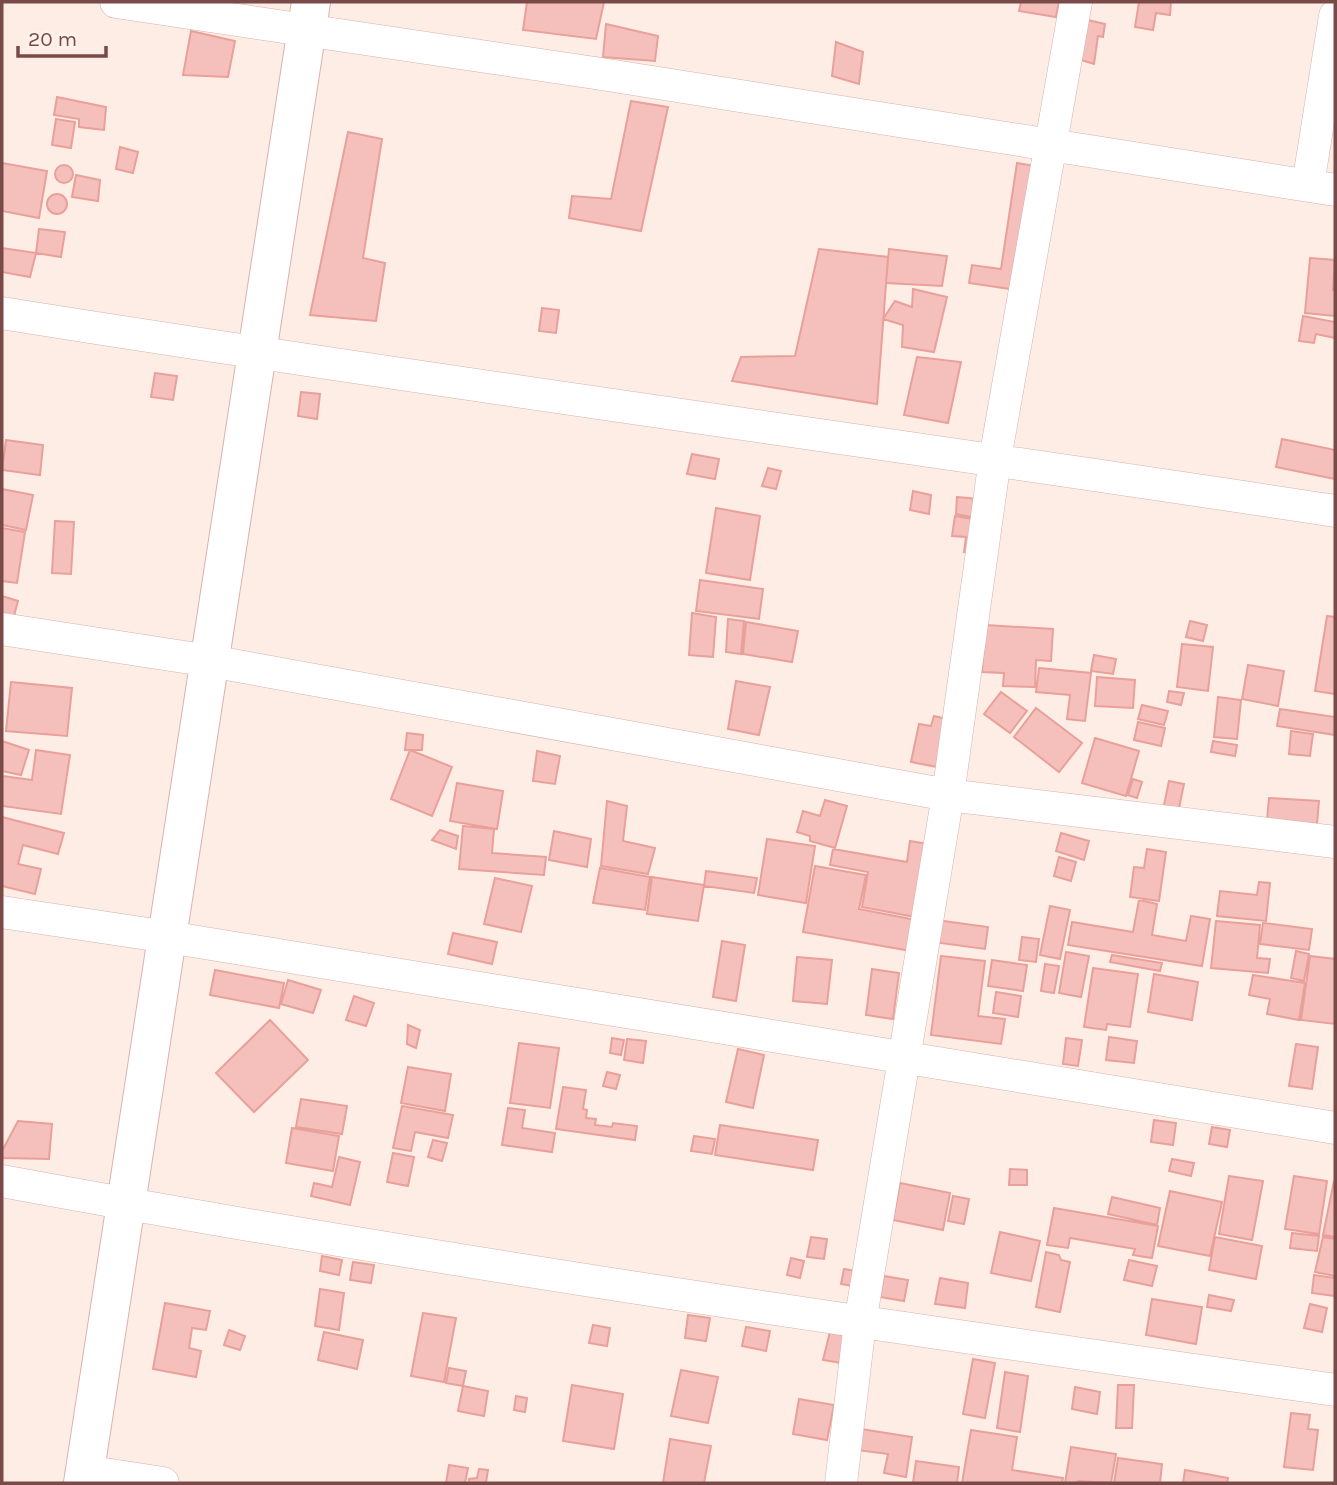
<svg xmlns="http://www.w3.org/2000/svg" width="1337" height="1485" font-family="Karla,sans-serif">
<style>
.building{fill:#f5c0bb;stroke:#e9a09a;stroke-width:2}
.lines{fill:none;stroke-linecap:round;stroke-linejoin:round}
.street-casing{stroke:#d3b2ad;stroke-width:33}
.secondary-casing{stroke:#d9b2ac;stroke-width:40}
.street{stroke:#fff;stroke-width:32}
.secondary{stroke:#fff;stroke-width:38}
</style>
<rect width="100%" height="100%" fill="#feede5"/>
<path class="building" d="M527 2H604L596 39 523 30Z
M1021 2H1059L1056 17 1019 11Z
M1139 2H1171L1170 15 1156 13 1153 30 1135 27Z
M1088 20 1105 24 1103 37 1098 36 1094 64 1078 59Z
M606 24 658 36 655 61 603 57Z
M191 31 235 41 228 77 183 75Z
M836 42 863 52 859 84 832 76Z
M57 97 106 107 104 130 79 127V119L54 115Z
M631 101 668 107 641 231 569 218 572 196 611 199Z
M56 119 75 122 71 148 52 145Z
M348 132 382 139 363 258 385 263 376 321 310 315Z
M120 147 138 152 133 173 116 169Z
M2 163 47 171 39 218 2 211Z
M1017 163 1035 166 1017 290 969 283 972 265 1001 269Z
M55 174a9 9 0 1 1 18 0a9 9 0 1 1-18 0Z
M76 175 100 180 98 201 72 197Z
M47 204a10 10 0 1 1 20 0a10 10 0 1 1-20 0Z
M39 229 65 232 61 257 36 253Z
M2 248 36 253 30 277 2 272Z
M819 249 888 257 877 404 732 381 741 357 795 356Z
M889 249 947 256 942 286 886 283Z
M1310 258 1335 260 1333 290H1335V316L1305 313Z
M913 289 947 297 934 352 902 347 903 325 883 319 895 301 912 307Z
M542 308 559 310 556 333 539 331Z
M1303 316 1335 322V338L1316 334 1314 343 1299 341Z
M917 357 961 362 948 423 904 415Z
M155 373 177 376 173 400 151 397Z
M301 392 320 394 317 419 298 416Z
M1282 439 1335 450V479L1276 467Z
M6 440 43 445 40 475 2 470Z
M692 454 719 459 715 479 687 474Z
M768 468 781 471 776 489 762 486Z
M2 489 33 495 26 530 2 525Z
M913 491 931 495 929 514 910 510Z
M957 497 978 499 976 518 956 514Z
M716 508 760 516 750 580 706 573Z
M955 516 978 520 973 553 964 552 966 537 952 536Z
M55 521 74 522 71 574 52 573Z
M2 528 25 532 17 583 2 581Z
M700 580 763 589 759 619 696 611Z
M2 596 18 601 12 623 2 620Z
M692 613 716 617 713 657 689 655Z
M1327 616 1335 617V694L1315 691Z
M728 619 744 621 741 654 726 652Z
M1190 621 1207 625 1203 641 1186 637Z
M746 622 798 631 792 662 743 654Z
M985 625 1053 629 1051 661 1036 660 1035 687 1003 686 1004 673 982 672Z
M1182 644 1213 647 1208 691 1177 687Z
M1094 655 1116 659 1113 674 1091 671Z
M1248 665 1284 671 1278 706 1242 699Z
M1039 668 1091 673 1085 721 1067 719 1070 695 1036 692Z
M1097 677 1135 680 1133 708 1095 706Z
M736 681 770 687 759 735 728 729Z
M11 682 72 688 67 736 6 731Z
M1169 691 1184 693 1181 705 1167 702Z
M1001 692 1027 711 1010 733 984 714Z
M1218 697 1241 700 1237 739 1214 737Z
M1142 705 1168 711 1164 725 1138 719Z
M1036 708 1082 743 1059 772 1014 737Z
M1280 709 1335 717V735L1277 726Z
M934 716 947 719 937 767 911 762 919 724 931 726Z
M1138 722 1165 728 1161 746 1134 740Z
M1291 731 1313 734 1310 756 1289 754Z
M407 733 423 735 422 750H405Z
M1095 738 1139 751 1126 796 1082 783Z
M2 741 29 750 21 775 2 771Z
M1213 741 1237 745 1235 756 1211 752Z
M36 750 70 755 61 814 2 806V776L32 780Z
M410 750 452 767 432 816 391 799Z
M537 751 560 756 555 784 533 781Z
M1133 779 1142 782 1137 798 1128 795Z
M1169 781 1184 784 1178 813 1163 810Z
M457 783 503 791 497 829 450 821Z
M1269 798 1319 801 1317 824 1267 820Z
M825 800 847 806 835 848 810 841V836L797 832 803 811 820 816Z
M607 801 627 806 623 841 655 848 648 874 601 866Z
M2 817 64 833 58 854 23 845 18 864 41 869 35 894 2 886Z
M463 826 494 829 492 853 546 857 544 875 459 869Z
M440 830 458 836 456 849 432 840Z
M554 831 591 839 587 867 549 860Z
M1061 833 1089 841 1084 860 1056 851Z
M767 839 815 846 806 903 758 895Z
M910 841 928 844 915 917 862 907 868 872 830 865 833 849 907 862Z
M1147 849 1166 852 1159 901 1130 897 1134 867 1144 868Z
M1059 857 1076 862 1071 881 1054 876Z
M815 866 866 875 859 909 916 920 911 951 803 932Z
M600 868 650 877 645 910 593 903Z
M706 871 757 878 754 893 704 886Z
M652 877 704 885 698 921 647 914Z
M495 878 532 886 521 932 484 924Z
M1259 882 1270 883 1266 921 1217 916 1220 891 1257 895Z
M1139 900 1157 904 1152 935 1186 941 1191 916 1210 919 1202 966 1068 945 1072 922 1133 932Z
M1050 906 1070 910 1060 959 1040 955Z
M936 920 988 927 985 949 933 942Z
M1216 921 1260 925 1257 958 1270 959 1268 973 1211 968Z
M1263 923 1312 929 1309 950 1260 944Z
M453 933 497 942 492 964 448 954Z
M1022 937 1039 939 1036 962 1019 960Z
M722 941 745 945 736 1001 713 997Z
M1296 951 1309 954 1304 981 1291 978Z
M1066 952 1089 956 1081 997 1059 993Z
M1112 955 1162 963 1160 971 1110 962Z
M941 956 985 961 978 1016 1005 1019 1001 1044 931 1035Z
M1310 956 1335 959V1024L1301 1020Z
M797 957 832 960 827 1004 793 1001Z
M992 960 1027 965 1023 991 988 986Z
M1045 964 1059 966 1054 993 1041 991Z
M1093 968 1138 974 1130 1027 1107 1024 1106 1030 1084 1027Z
M872 969 899 973 893 1019 866 1015Z
M215 970 284 983 279 1008 210 995Z
M1154 974 1198 982 1192 1020 1148 1012Z
M1253 975 1305 983 1299 1020 1267 1014 1270 999 1249 995Z
M288 980 321 990 313 1013 281 1004Z
M996 992 1021 996 1018 1017 993 1013Z
M354 996 374 1003 366 1026 346 1020Z
M270 1020 308 1060 254 1112 216 1073Z
M408 1025 420 1030 416 1048 407 1044Z
M1109 1037 1137 1041 1134 1063 1106 1060Z
M612 1038 624 1040 621 1055 610 1053Z
M1066 1038 1082 1040 1078 1066 1063 1064Z
M627 1039 646 1041 643 1063 624 1060Z
M519 1043 559 1048 550 1108 510 1103Z
M1296 1044 1318 1047 1312 1089 1289 1086Z
M738 1049 764 1055 753 1108 726 1102Z
M408 1067 451 1074 445 1111 401 1103Z
M607 1072 620 1075 616 1089 603 1086Z
M563 1087 586 1090 583 1109 587 1110 586 1118 596 1119 595 1125 612 1127 613 1123 637 1126 635 1140 556 1129Z
M301 1099 347 1106 342 1134 296 1127Z
M402 1106 453 1115 448 1138 415 1132 411 1151 393 1148Z
M508 1108 525 1110 522 1128 555 1133 552 1152 502 1145Z
M1154 1120 1176 1123 1173 1145 1151 1142Z
M18 1121 52 1124 49 1159 2 1158V1151Z
M720 1125 818 1140 813 1170 715 1155Z
M1212 1127 1230 1130 1227 1147 1209 1144Z
M292 1128 339 1136 333 1171 286 1163Z
M694 1136 715 1139 712 1154 691 1151Z
M433 1140 447 1143 442 1161 428 1157Z
M393 1153 414 1157 408 1186 387 1182Z
M339 1157 360 1162 350 1205 311 1196 314 1183 332 1187Z
M1172 1159 1194 1163 1191 1176 1169 1171Z
M1010 1169 1027 1170V1185H1009Z
M1229 1176 1263 1181 1252 1240 1219 1234Z
M1294 1176 1327 1181 1319 1234 1285 1229Z
M1334 1181H1335V1237L1323 1235Z
M900 1183 950 1193 943 1230 893 1220Z
M1170 1191 1222 1202 1210 1256 1158 1246Z
M953 1196 969 1199 964 1224 948 1221Z
M1112 1197 1160 1208 1157 1225 1108 1214Z
M1054 1208 1158 1226 1152 1258 1133 1255 1135 1249 1070 1238 1068 1248 1047 1245Z
M1000 1232 1040 1241 1031 1281 991 1273Z
M1292 1233 1319 1236 1317 1251 1290 1248Z
M811 1237 827 1239 824 1259 807 1257Z
M1215 1237 1262 1246 1256 1279 1209 1270Z
M1323 1237 1335 1239V1276L1315 1272Z
M1046 1252 1059 1255 1061 1260 1070 1262 1060 1312 1036 1307Z
M322 1256 342 1260 339 1275 320 1271Z
M791 1258 804 1261 800 1278 787 1275Z
M1129 1260 1157 1266 1152 1286 1124 1280Z
M353 1262 374 1265 371 1283 350 1280Z
M844 1269 856 1271 853 1286 841 1284Z
M1314 1275 1335 1278V1296L1312 1293Z
M884 1276 908 1280 904 1301 880 1297Z
M940 1278 968 1283 965 1308 935 1304Z
M320 1289 344 1293 339 1330 315 1326Z
M1209 1295 1234 1300 1231 1311 1207 1307Z
M1152 1299 1202 1307 1196 1344 1146 1335Z
M165 1303 210 1311 206 1330 192 1328 189 1348 201 1351 196 1377 153 1369Z
M1310 1304 1327 1308 1322 1332 1304 1328Z
M423 1313 456 1318 444 1382 411 1376Z
M688 1315 710 1318 706 1341 685 1338Z
M593 1325 610 1328 607 1346 589 1343Z
M746 1327 770 1331 766 1351 742 1346Z
M229 1330 245 1336 240 1350 224 1345Z
M324 1332 363 1340 357 1369 318 1360Z
M830 1332 847 1336 842 1363 823 1360Z
M973 1359 995 1363 985 1418 963 1414Z
M449 1368 466 1371 463 1386 446 1383Z
M681 1370 718 1377 708 1423 671 1416Z
M1005 1372 1028 1376 1020 1432 997 1428Z
M572 1385 623 1394 614 1449 563 1441Z
M1118 1385H1134L1132 1428H1116Z
M463 1386 488 1391 484 1416 458 1411Z
M1075 1387 1100 1392 1097 1414 1072 1409Z
M516 1396 527 1398 525 1412 514 1410Z
M799 1399 834 1405 827 1440 793 1434Z
M1291 1413 1310 1415 1308 1429 1318 1430 1313 1470 1284 1467Z
M861 1429 912 1437 906 1477 884 1473 888 1454 857 1450Z
M971 1430 1017 1437 1012 1470 1063 1478 1062 1483H962Z
M670 1439 711 1446 704 1483H663Z
M1071 1447 1116 1454 1111 1483 1078 1481 1077 1483H1065Z
M1118 1458 1162 1464 1160 1483H1114Z
M916 1461 959 1467 957 1483H913Z
M449 1465 468 1468 465 1483H446Z
M479 1469 488 1470 486 1483H469V1479L477 1478Z
M1185 1470 1228 1478 1227 1483H1183Z"/>
<g class="lines">
<defs>
<path id="street" d="M116 2 595 73 1335 190
M1308 185 1335 16
M2 313C445 384 891 443 1335 511
M2 629 210 661 948 795 1335 842
M2 912 168 937 1335 1128
M2 1181C444 1263 890 1327 1335 1390
M85 1471 163 1483
M841 1483 860 1323 948 795 995 459 1076 2"/>
<path id="secondary" d="M83 1483 311 2"/>
</defs>
<use href="#street" class="street-casing"/>
<use href="#secondary" class="secondary-casing"/>
<use href="#street" class="street"/>
<use href="#secondary" class="secondary"/>
</g>
<rect width="1337" height="1485" fill="none" stroke="#794a48" stroke-width="7"/>
<path d="M18 46v10h88v-10" fill="none" stroke="#794a48" stroke-width="3.5"/>
<text x="28" y="46" font-size="21" fill="#794a48" stroke="#fff2ed" stroke-width="5" paint-order="stroke">20 m</text>
</svg>
